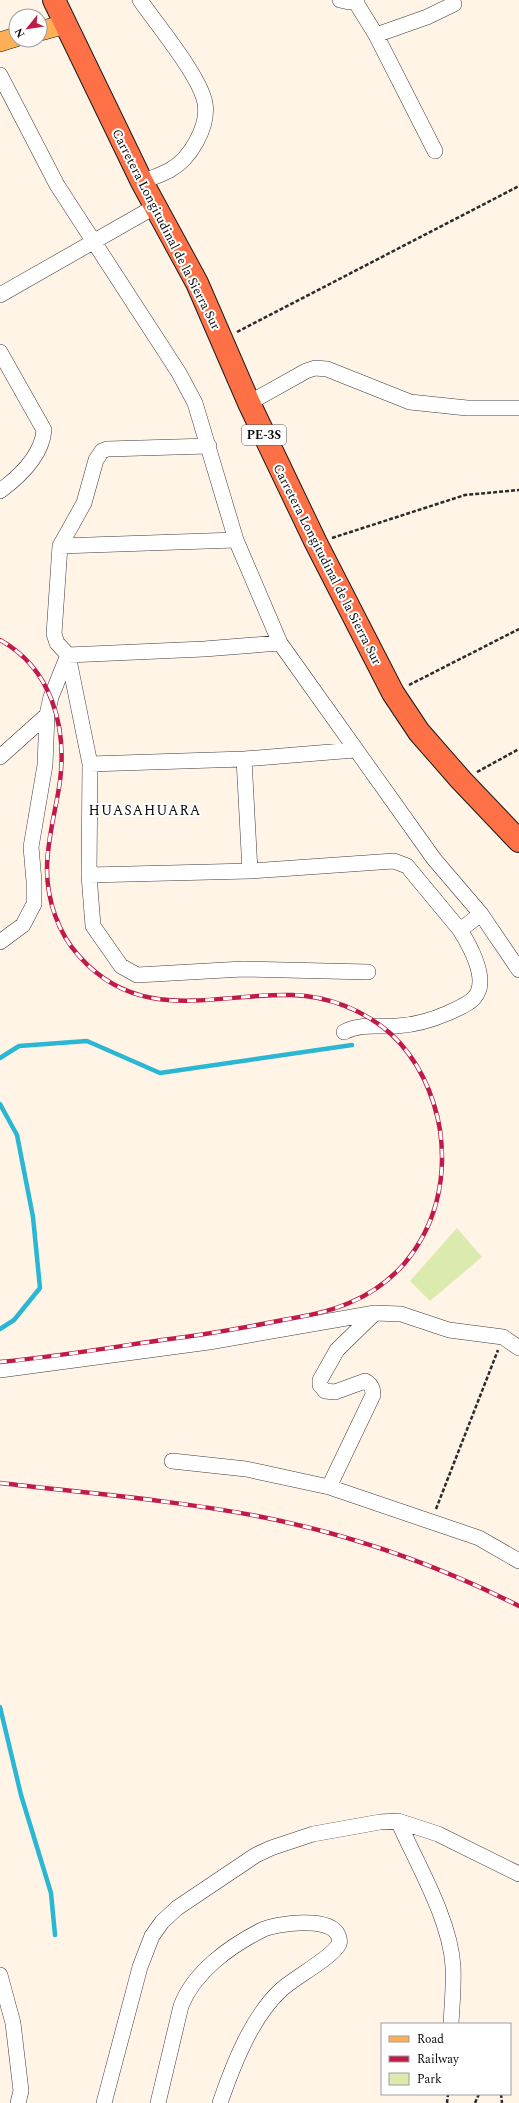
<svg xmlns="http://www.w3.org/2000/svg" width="519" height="2103" font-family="Spectral,serif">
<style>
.green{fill:#dbebae}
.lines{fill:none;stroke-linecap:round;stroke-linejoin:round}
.stream{stroke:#2ab7d4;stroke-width:4.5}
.minor-casing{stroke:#3c3c3c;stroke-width:16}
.major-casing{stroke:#1a1a1a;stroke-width:20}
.highway-casing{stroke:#1a1a1a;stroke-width:24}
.path{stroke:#2b2b2b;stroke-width:2.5;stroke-dasharray:4 2;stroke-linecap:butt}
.minor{stroke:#fff;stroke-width:15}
.major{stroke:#ffb056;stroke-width:19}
.highway{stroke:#fe7045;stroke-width:22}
.rail-casing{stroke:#c01b48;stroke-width:4.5}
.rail{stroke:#fff;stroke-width:3;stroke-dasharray:9;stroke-linecap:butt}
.labels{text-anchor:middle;stroke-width:4;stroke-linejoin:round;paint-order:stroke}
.shield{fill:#fff;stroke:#535353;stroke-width:1}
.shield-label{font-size:12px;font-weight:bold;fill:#090909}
.street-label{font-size:13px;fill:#090909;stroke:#fff}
.neighbourhood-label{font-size:14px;letter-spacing:1px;fill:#090909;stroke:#fff}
</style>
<rect width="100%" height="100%" fill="#fff4e6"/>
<path class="green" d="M457 1228 482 1257 430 1301 410 1281Z"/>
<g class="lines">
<path class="stream" d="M0 1058 19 1046 87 1041 160 1073 352 1045
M0 1104 17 1135 33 1217 40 1288 14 1320 0 1329
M0 1707 21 1795 51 1893 55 1935"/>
<defs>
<path id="minor" d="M140 0C157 25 200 76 205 103 209 127 190 159 170 170 161 175 151 178 142 182
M340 0 349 2 357 0
M355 1 376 35 435 151
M376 35 427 17 454 4
M0 75 57 185 179 373 195 403 236 540 280 643 434 859 481 914 519 970
M0 295 156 206
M0 352 44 430C42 455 19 477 0 491
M249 403 306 371 315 368 327 369 410 402 467 408H519
M209 446 107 449 102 451 96 460 84 503 60 546 54 634 57 643 68 655 90 764 89 875 93 926 121 966 137 975 243 969 368 972
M60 546 236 540
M68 655 204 649 280 643
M0 757 47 715 51 697 68 655
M244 759 250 871
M90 764 244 759 355 750
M89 875 250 871 394 861 407 866 460 930 481 914
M0 942 23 925 34 904V881L31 847 45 765 47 715
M344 1032C361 1023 379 1027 397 1026 414 1025 432 1020 448 1013 456 1009 468 1005 474 998 490 981 470 946 460 930
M0 1370 209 1342 375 1313 401 1314 449 1330 503 1337 519 1348
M172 1461 246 1469 329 1487 479 1538 519 1561
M329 1487 373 1395C373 1388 371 1384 365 1381L335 1392 325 1391 320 1385V1380L337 1350 375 1313
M398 1821C417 1864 450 1919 453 1966 454 1985 452 2005 451 2024
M0 1975 13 2023 21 2091 18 2103
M104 2103 140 1967 152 1936 162 1922 177 1908 256 1855 271 1848 313 1834 380 1822 398 1821 438 1834 519 1874
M158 2103 181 2006C194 1972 230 1946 262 1930 277 1923 330 1916 338 1935 339 1937 340 1941 339 1944 333 1957 294 1978 282 1989 252 2016 233 2065 220 2103"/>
<path id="major" d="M40 31 66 24
M0 42 16 37"/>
<path id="highway" d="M54 0 142 182 197 283 249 403 316 543 393 693 419 732 461 780 519 841"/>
</defs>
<use href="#minor" class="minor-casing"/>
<use href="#major" class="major-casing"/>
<use href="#highway" class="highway-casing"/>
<path class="path" d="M237 332 519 186
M332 538 465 495 519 490
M409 685 519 629
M477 772 519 749
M436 1509 498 1350
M501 2094 502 2103
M447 2103 448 2094
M475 2103 479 2094"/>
<use href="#minor" class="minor"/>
<use href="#major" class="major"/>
<use href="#highway" class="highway"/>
<defs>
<path id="rail" d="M0 640C51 668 67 726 60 781 56 810 47 839 47 869 47 900 58 933 79 956 140 1025 215 993 292 995 328 996 364 1010 391 1034 418 1059 434 1094 440 1130 447 1179 436 1226 404 1264 389 1281 371 1294 349 1303 328 1312 306 1316 283 1320 243 1328 203 1335 162 1340 108 1348 54 1357 0 1362
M0 1483C86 1493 172 1500 257 1516 349 1534 436 1564 519 1606"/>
</defs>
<use href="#rail" class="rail-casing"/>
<use href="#rail" class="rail"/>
</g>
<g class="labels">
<rect class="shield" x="242" y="425" width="44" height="20" rx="3"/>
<g class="shield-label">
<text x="264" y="439">PE-3S</text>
</g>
<g class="street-label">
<text transform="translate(167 229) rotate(63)" y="5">Carretera Longitudinal de la Sierra Sur</text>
<text transform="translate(328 564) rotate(63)" y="5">Carretera Longitudinal de la Sierra Sur</text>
</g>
<g class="neighbourhood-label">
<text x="145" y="815">HUASAHUARA</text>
</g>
</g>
<rect x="381" y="2023" width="130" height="72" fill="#ffffff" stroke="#9d9d9d"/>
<rect x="389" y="2036" width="20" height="6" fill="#ffb056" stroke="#9d9d9d"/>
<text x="417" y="2043" font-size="12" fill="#090909">Road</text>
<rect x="389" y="2056" width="20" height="6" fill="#c01b48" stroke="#9d9d9d"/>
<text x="417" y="2063" font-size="12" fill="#090909">Railway</text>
<rect x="389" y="2073" width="20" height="12" fill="#dbebae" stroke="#9d9d9d"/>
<text x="417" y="2083" font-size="12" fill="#090909">Park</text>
<g transform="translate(28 28) rotate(240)"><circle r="19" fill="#ffffff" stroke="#9d9d9d"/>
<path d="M0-3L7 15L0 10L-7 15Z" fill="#c01b48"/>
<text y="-6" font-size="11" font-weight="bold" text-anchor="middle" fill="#090909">N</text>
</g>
</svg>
